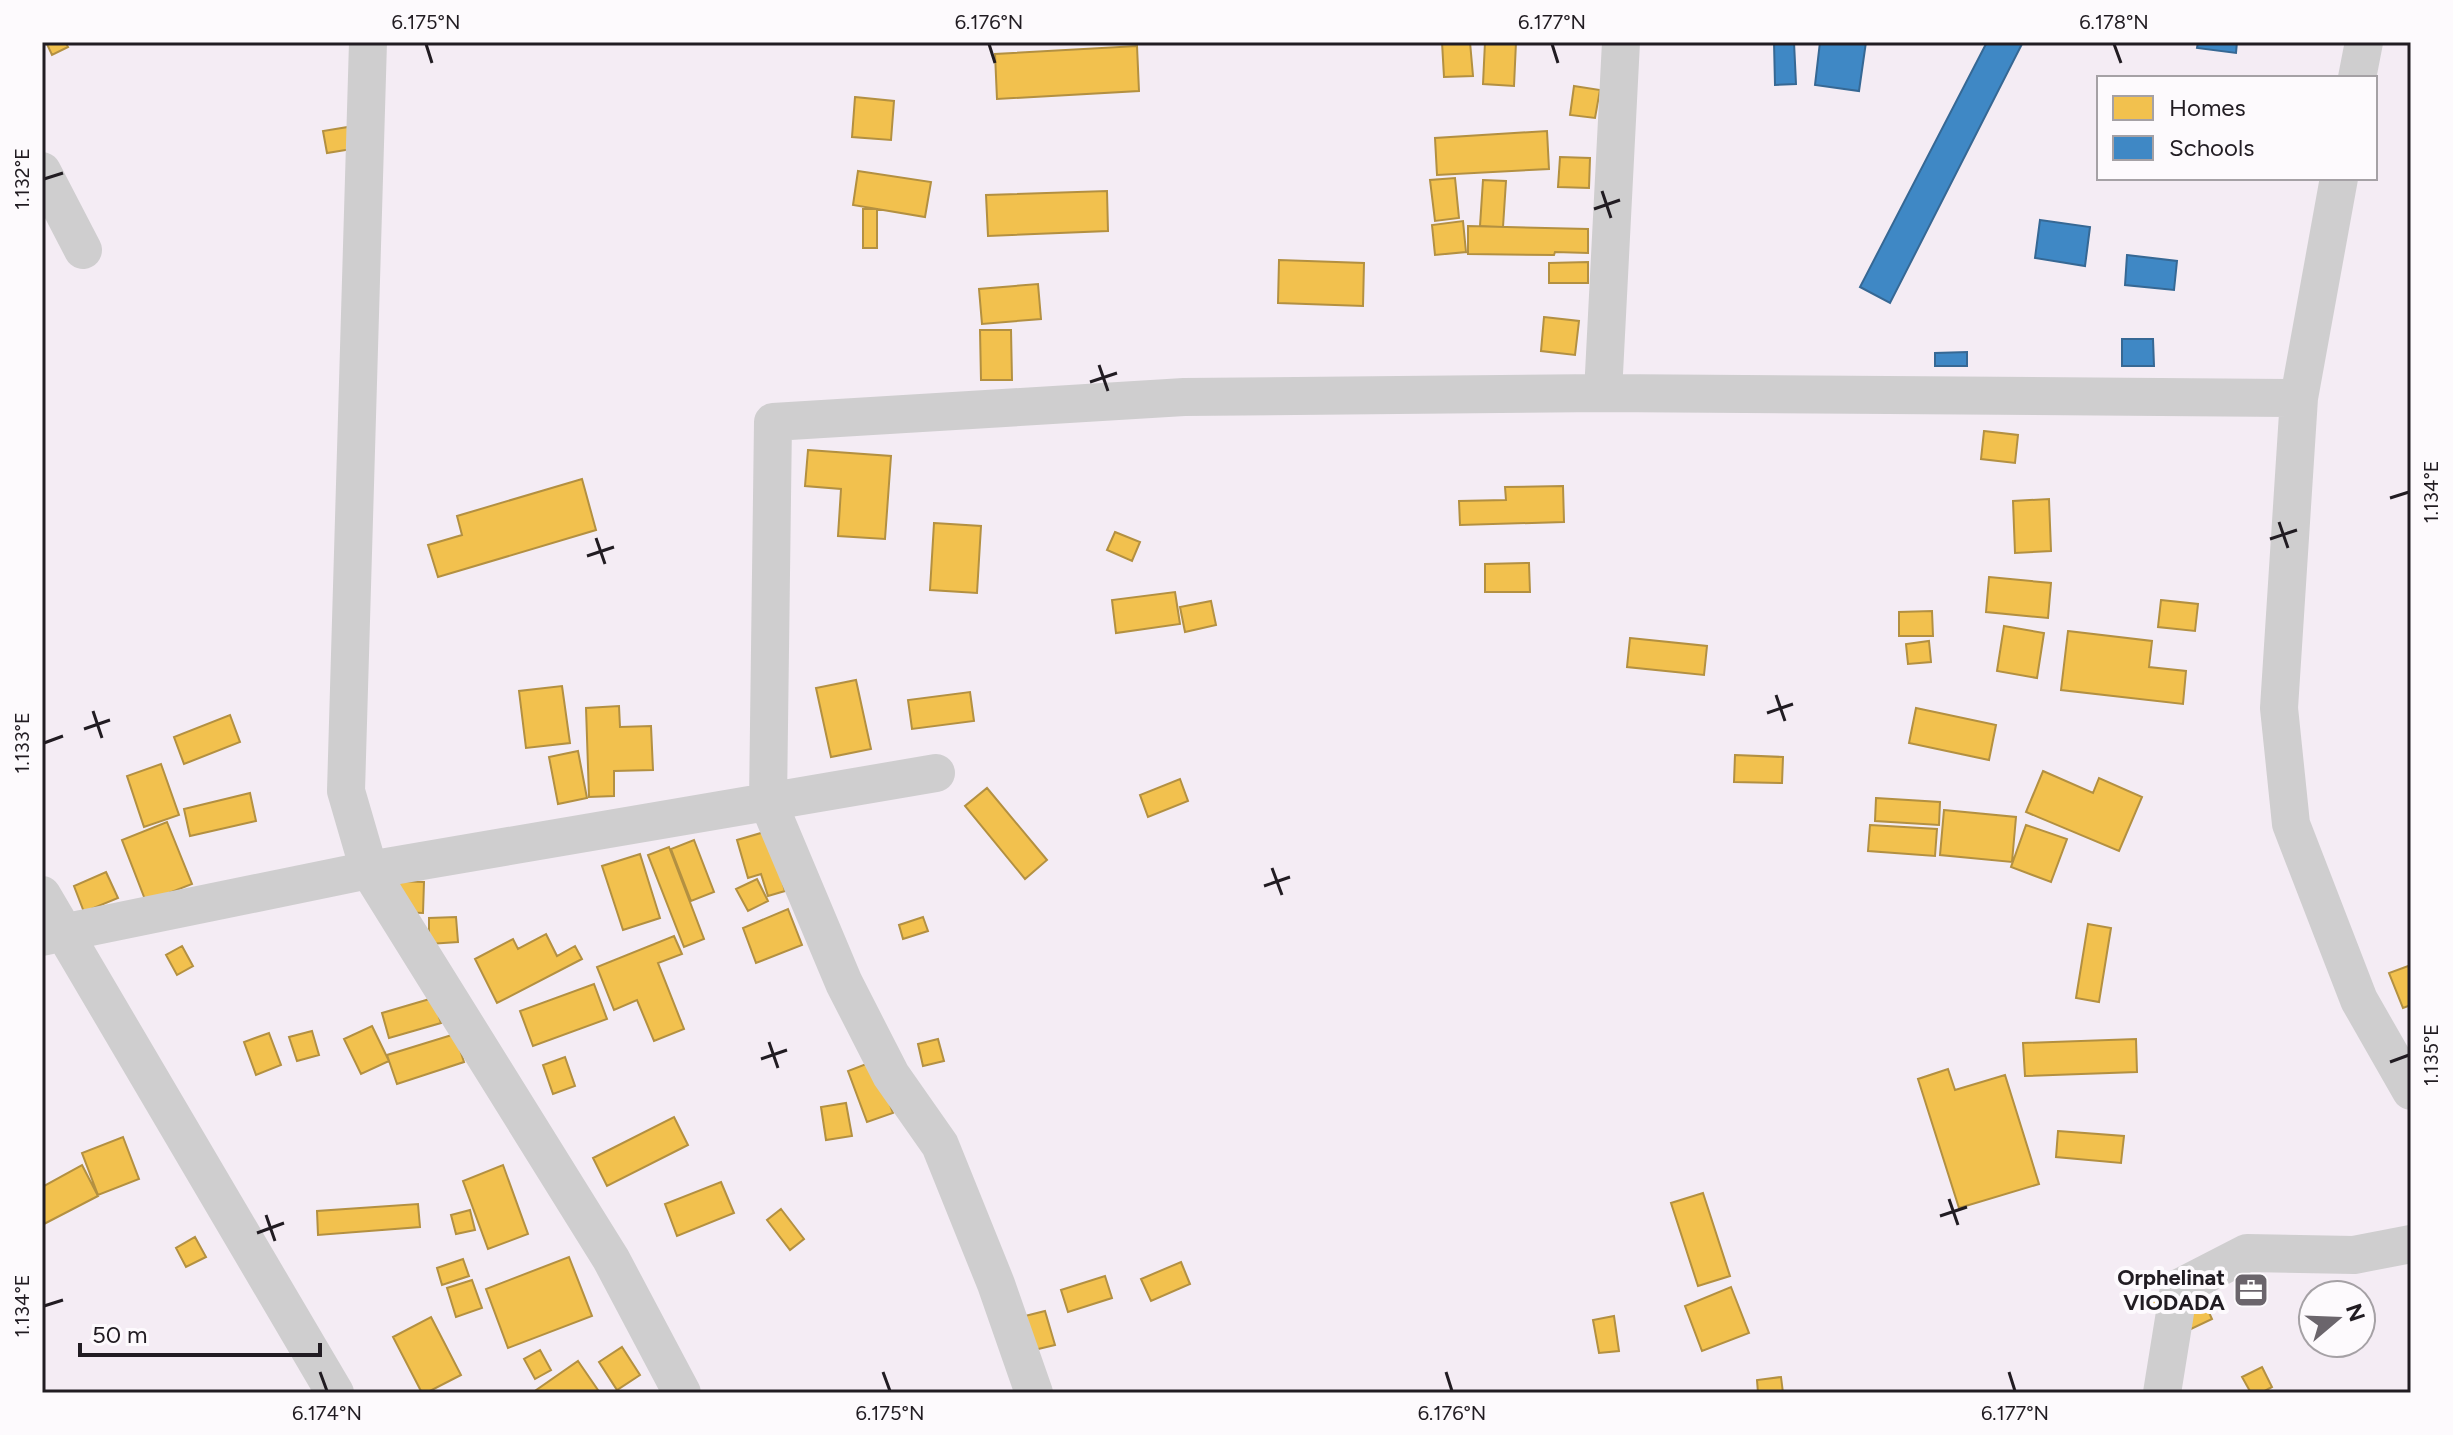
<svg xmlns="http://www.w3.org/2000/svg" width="2453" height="1435" font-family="Figtree,sans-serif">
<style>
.homes{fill:#f2c14e;stroke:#b39041;stroke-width:2}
.schools{fill:#3f88c5;stroke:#366894;stroke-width:2}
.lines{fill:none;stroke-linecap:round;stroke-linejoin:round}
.minor{stroke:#cfcecf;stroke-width:38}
.ticks{fill:none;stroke:#211c22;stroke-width:3}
.labels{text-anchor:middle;stroke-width:8;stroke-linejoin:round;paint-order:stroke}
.poi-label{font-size:22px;font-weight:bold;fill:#211c22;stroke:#fdfafd;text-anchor:end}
.neatline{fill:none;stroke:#211c22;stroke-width:3}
.ticks-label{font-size:20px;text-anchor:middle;fill:#211c22}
</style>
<rect width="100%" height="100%" fill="#f4ecf4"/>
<path class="homes" d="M46 42H65L68 47 52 55Z
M1442 42H1470L1473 76 1444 77Z
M1485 42H1516L1514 86 1483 84Z
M1137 46 1139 91 997 99 995 54Z
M1574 86 1600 90 1595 118 1570 115Z
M855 97 894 101 891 140 852 137Z
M348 127 352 149 327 153 323 131Z
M1547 131 1549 169 1437 175 1435 138Z
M1560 157 1590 158 1589 188 1558 187Z
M858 171 931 182 925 217 853 205Z
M1455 178 1459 218 1435 221 1430 180Z
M1483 180 1506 181 1503 227 1480 226Z
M1107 191 1108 231 988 236 986 195Z
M863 209H877V248H863Z
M1463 221 1466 252 1435 255 1432 225Z
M1468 226 1588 229V253L1555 252 1554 255 1468 254Z
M1279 260 1364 263 1363 306 1278 303Z
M1588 262V283H1549V263Z
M1038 284 1041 319 982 324 979 289Z
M1544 317 1579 321 1575 355 1541 351Z
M980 330H1011L1012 380H981Z
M1984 431 2018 435 2015 463 1981 459Z
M808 450 891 456 885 539 838 536 841 489 805 486Z
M582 479 596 530 438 577 428 545 462 535 457 516Z
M1563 486 1564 522 1460 525 1459 501 1506 500 1505 487Z
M2049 499 2051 551 2015 553 2013 501Z
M934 523 981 526 977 593 930 590Z
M1115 532 1140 542 1132 561 1107 550Z
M1529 563 1530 592H1485V564Z
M1989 577 2051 583 2048 618 1986 612Z
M1175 592 1180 624 1116 633 1112 600Z
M2161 600 2198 604 2195 631 2158 627Z
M1211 601 1216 625 1185 632 1180 607Z
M1932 611 1933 636H1899V612Z
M2004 626 2044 633 2037 678 1997 671Z
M2068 631 2152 641 2149 667 2186 671 2183 704 2061 690Z
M1630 638 1707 646 1704 675 1627 667Z
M1929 641 1931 662 1908 664 1906 644Z
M856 680 871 749 831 757 816 688Z
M562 686 570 743 526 748 519 691Z
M970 692 974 721 912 729 908 700Z
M619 706 620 727 651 726 653 770 614 771V796L589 797 586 708Z
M1916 708 1996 725 1989 760 1909 743Z
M230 715 240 742 184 764 174 737Z
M578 751 587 798 558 804 549 757Z
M1735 755 1783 757 1782 783 1734 782Z
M161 764 179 815 144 827 127 776Z
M2043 771 2093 793 2099 778 2142 797 2119 851 2026 812Z
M1180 779 1188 801 1148 817 1140 795Z
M987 788 1047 860 1025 879 965 806Z
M250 793 256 821 190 836 184 809Z
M1876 798 1940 802 1939 825 1875 821Z
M1944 810 2016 817 2012 862 1940 855Z
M167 822 192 884 146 902 122 840Z
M1870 825 1937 829 1935 856 1868 851Z
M2026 825 2067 839 2051 882 2011 867Z
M768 831 785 891 768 896 761 874 748 878 737 840Z
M694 840 714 892 691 901 671 849Z
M669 847 704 939 684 947 648 855Z
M640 854 660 918 623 930 602 866Z
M106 872 118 898 84 912 74 886Z
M757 879 768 901 748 911 736 889Z
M395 881 424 882 423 913 395 912Z
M788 909 802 945 756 963 743 928Z
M456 917 458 942 429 944V918Z
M923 917 928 931 903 939 899 925Z
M2088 924 2111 928 2099 1002 2076 998Z
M546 934 557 956 575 946 582 959 497 1003 475 959 513 939 518 949Z
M674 936 682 954 658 963 684 1029 654 1041 637 1000 614 1010 597 967Z
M182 946 193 966 177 975 166 955Z
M2411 965V1005L2403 1008 2389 973Z
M594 984 607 1019 533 1046 520 1011Z
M433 998 441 1023 389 1038 382 1013Z
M372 1026 389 1061 361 1074 344 1039Z
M312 1031 319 1055 297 1061 289 1037Z
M269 1033 281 1065 256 1075 244 1042Z
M455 1034 464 1062 397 1084 387 1055Z
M938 1039 944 1061 923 1066 918 1044Z
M2136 1039 2137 1072 2025 1076 2023 1043Z
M565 1057 575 1086 553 1094 543 1065Z
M874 1061 893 1113 867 1122 848 1071Z
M1948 1069 1955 1090 2005 1075 2039 1184 1959 1208 1918 1079Z
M846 1103 852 1136 826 1140 821 1107Z
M674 1117 688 1145 607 1186 593 1158Z
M2058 1131 2124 1136 2121 1163 2056 1157Z
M123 1137 139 1179 98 1195 82 1153Z
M82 1165 98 1196 42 1225V1187Z
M503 1165 528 1234 488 1249 463 1181Z
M721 1182 734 1213 677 1236 665 1204Z
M1703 1193 1730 1276 1698 1286 1671 1203Z
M418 1204 420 1227 318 1235 317 1211Z
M781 1209 804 1239 790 1250 767 1220Z
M470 1210 475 1230 456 1234 451 1215Z
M195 1237 206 1257 186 1267 176 1248Z
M569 1257 592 1316 508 1348 486 1289Z
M463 1259 469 1276 442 1285 437 1268Z
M1181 1262 1190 1284 1151 1301 1141 1279Z
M1105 1276 1112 1298 1068 1312 1061 1290Z
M472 1280 482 1308 456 1317 447 1288Z
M2195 1282 2212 1319 2170 1339 2152 1302Z
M1731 1287 1749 1333 1702 1351 1685 1306Z
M1045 1311 1055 1345 1034 1350 1025 1316Z
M1614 1316 1619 1351 1599 1353 1593 1320Z
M431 1317 461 1375 426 1393H422L393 1337Z
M622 1347 640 1375 617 1390 599 1362Z
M540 1350 551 1370 535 1379 524 1359Z
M578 1361 600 1393H532Z
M2262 1367 2272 1387 2261 1393H2251L2242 1377Z
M1781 1377 1783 1393H1758L1757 1380Z"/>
<path class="schools" d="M1774 42H1794L1796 84 1775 85Z
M1820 42H1866L1859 91 1815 85Z
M1987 42H2023L1890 303 1860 287Z
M2198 42H2237L2236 53 2197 48Z
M2040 220 2090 227 2085 266 2035 258Z
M2127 255 2177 261 2174 290 2125 285Z
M2122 339H2153L2154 366H2122Z
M1967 352V366H1935V353Z"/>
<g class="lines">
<path class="minor" d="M368 42 346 791 369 870 611 1259 682 1393
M1621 42 1603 393 2299 398
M2357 78 2364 42
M42 171 83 250
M2339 178 2299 398 2279 708 2291 824 2359 1000 2411 1091
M42 895 335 1393
M42 937 369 870 936 773
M1034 1393 996 1284 940 1145 891 1075 844 983 768 802 773 422 1184 397 1603 393
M2162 1393 2179 1288 2247 1253 2354 1255 2411 1244"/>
</g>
<path class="ticks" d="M426 44 432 63M989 44 995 63M1552 44 1558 63M2114 44 2121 63M44 179 63 173M1602 191 1611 218M1594 209 1620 200M1099 365 1108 391M1090 382 1117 373M2390 498 2409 492M2279 522 2288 548M596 538 605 564M2270 539 2297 530M587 556 614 547M1776 695 1785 721M93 711 102 738M1767 713 1793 704M84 729 110 720M44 743 63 736M1272 868 1282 895M1264 886 1290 877M769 1042 778 1068M761 1059 787 1050M2390 1062 2409 1055M1949 1199 1958 1225M266 1215 275 1241M1940 1216 1967 1207M257 1233 284 1223M44 1306 63 1300M320 1372 327 1391M883 1372 890 1391M1446 1372 1452 1391M2009 1372 2015 1391"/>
<defs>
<symbol id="office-square" viewBox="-11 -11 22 22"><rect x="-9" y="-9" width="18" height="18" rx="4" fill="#6b656c" stroke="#fdfafd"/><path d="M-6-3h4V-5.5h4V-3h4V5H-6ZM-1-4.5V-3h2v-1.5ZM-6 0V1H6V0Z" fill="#fff"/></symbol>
</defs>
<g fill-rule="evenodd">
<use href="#office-square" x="2231" y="1270" width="40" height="40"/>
</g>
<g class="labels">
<g class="poi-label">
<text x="2225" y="1285">Orphelinat<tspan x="2225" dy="25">VIODADA</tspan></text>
</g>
</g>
<rect width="2453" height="1435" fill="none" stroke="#fdfafd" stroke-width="88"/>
<rect x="2097" y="76" width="280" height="104" fill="#fdfafd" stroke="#a5a1a5" stroke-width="2"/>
<rect x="2113" y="96" width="40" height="24" fill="#f2c14e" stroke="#a5a1a5" stroke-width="2"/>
<text x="2169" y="116" font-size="24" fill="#211c22">Homes</text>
<rect x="2113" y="136" width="40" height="24" fill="#3f88c5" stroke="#a5a1a5" stroke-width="2"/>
<text x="2169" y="156" font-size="24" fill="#211c22">Schools</text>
<g transform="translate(2337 1319) rotate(71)"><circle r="38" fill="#fdfafd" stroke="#a5a1a5" stroke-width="2"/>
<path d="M0-6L14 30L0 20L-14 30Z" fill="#6b656c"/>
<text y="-12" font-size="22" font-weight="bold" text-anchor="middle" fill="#211c22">N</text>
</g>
<path d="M80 1343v12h240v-12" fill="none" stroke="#211c22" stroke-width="4"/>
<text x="92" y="1343" font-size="24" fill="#211c22" stroke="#fdfafd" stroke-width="6" paint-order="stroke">50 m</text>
<rect x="44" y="44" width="2365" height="1347" class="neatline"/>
<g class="ticks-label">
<text x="426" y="29">6.175°N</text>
<text x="989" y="29">6.176°N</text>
<text x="1552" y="29">6.177°N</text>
<text x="2114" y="29">6.178°N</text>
<text transform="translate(22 179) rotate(-90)" y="7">1.132°E</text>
<text transform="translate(2431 492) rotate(-90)" y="7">1.134°E</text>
<text transform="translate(22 743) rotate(-90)" y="7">1.133°E</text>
<text transform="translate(2431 1055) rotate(-90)" y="7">1.135°E</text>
<text transform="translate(22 1306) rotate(-90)" y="7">1.134°E</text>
<text x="327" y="1420">6.174°N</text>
<text x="890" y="1420">6.175°N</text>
<text x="1452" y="1420">6.176°N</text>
<text x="2015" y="1420">6.177°N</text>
</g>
</svg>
